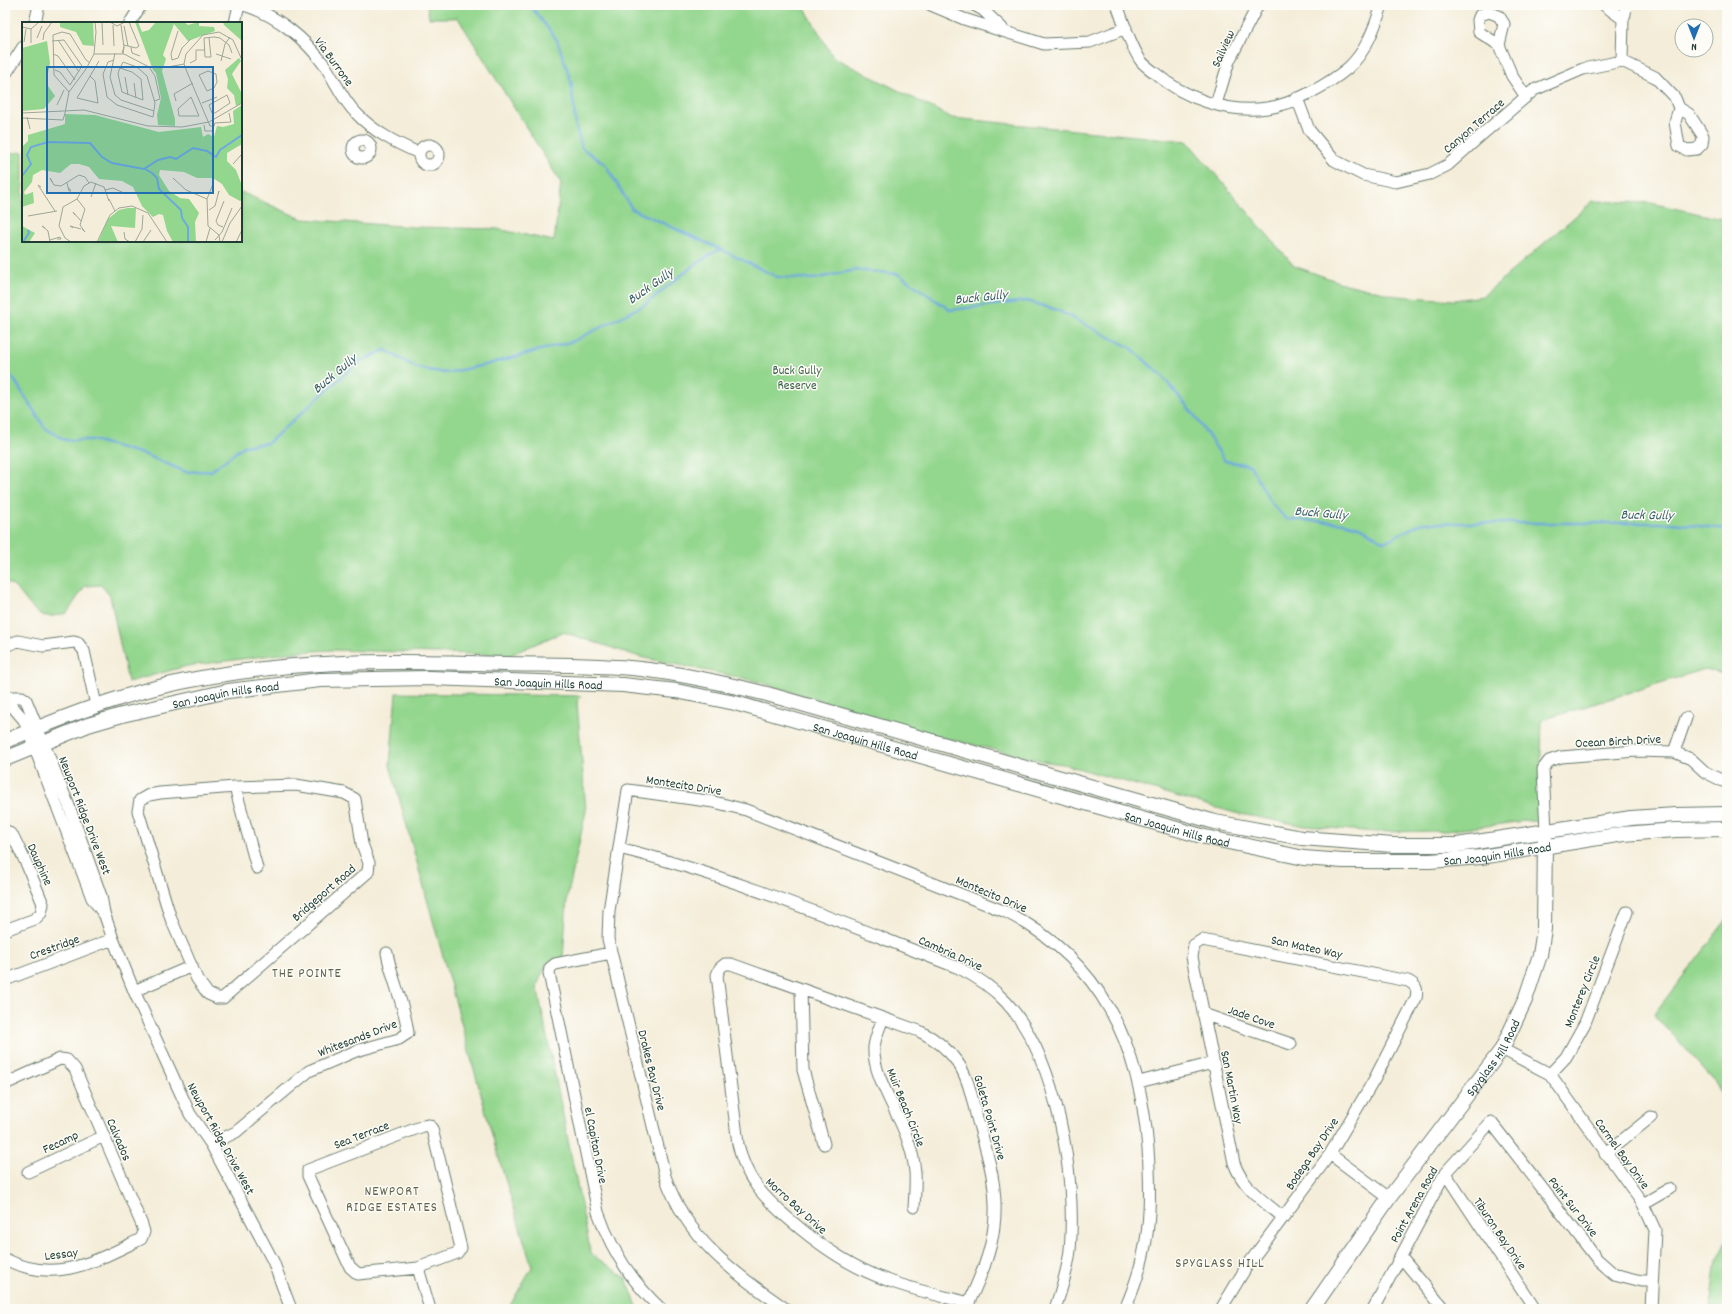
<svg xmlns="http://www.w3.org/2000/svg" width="1732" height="1314" font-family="Dekko,sans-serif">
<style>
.green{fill:#93d68d;stroke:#598a60}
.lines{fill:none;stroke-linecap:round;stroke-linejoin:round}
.stream{stroke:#6da9de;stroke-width:2.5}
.minor-casing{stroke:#6a7b6e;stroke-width:13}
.major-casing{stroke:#6a7b6e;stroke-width:16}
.minor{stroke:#fff;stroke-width:11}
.major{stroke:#fff;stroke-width:14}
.labels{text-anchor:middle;stroke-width:3;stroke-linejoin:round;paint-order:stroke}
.street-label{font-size:13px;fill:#1f3d34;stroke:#fdfcf7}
.park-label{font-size:13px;fill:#3c634a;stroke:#fdfcf7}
.water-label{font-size:14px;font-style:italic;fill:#365d67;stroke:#fdfcf7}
.neighbourhood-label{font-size:14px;letter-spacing:1px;fill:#60644c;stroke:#fdfcf7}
.inset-river{fill:none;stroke:#6da9de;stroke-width:2}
.inset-road{fill:none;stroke:#9fa797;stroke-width:1}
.view{fill:#1f6fb2;fill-opacity:0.15;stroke:#1f6fb2;stroke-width:2}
.inset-edge{fill:none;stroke:#1f3d34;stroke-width:2}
</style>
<rect width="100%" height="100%" fill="#fdfcf7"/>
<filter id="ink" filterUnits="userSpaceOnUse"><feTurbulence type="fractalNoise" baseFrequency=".025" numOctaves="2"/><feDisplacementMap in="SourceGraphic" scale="8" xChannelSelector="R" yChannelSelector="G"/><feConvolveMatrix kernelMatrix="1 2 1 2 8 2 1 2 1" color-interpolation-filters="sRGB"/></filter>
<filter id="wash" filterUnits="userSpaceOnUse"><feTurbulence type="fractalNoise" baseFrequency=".012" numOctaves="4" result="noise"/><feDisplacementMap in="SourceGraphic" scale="16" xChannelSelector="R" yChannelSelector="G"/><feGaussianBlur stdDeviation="0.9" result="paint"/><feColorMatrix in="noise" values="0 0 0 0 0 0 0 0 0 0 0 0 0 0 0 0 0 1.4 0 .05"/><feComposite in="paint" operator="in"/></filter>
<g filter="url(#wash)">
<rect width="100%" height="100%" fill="#f4edd9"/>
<path class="green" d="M427 5H803L833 57 952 118 1187 141 1294 266 1342 283 1397 296 1454 300 1483 296 1593 201 1651 203 1727 220V675L1705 669 1542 720 1539 822 1521 820 1518 822 1447 831 1375 832 1305 826 1235 813 1063 764 1047 762 940 737 756 681 640 657 563 632 510 655 333 650 296 652 187 666 128 682 110 596 101 585 85 586 67 613C61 614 54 617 48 616 30 616 23 587 5 582V154L23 152V241H241V192L302 219 413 227 497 229 554 241 561 183 458 18H429Z
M396 693 581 696 577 702 586 811 567 899 563 959 546 964 537 986 591 1254 626 1278 638 1309H508L532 1267 496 1149 390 765Z
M1727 919V1111L1713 1079 1654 1014Z
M1727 1237V1309H1710L1715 1267Z"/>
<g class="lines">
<path class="stream" d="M526 5 532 8 557 40 571 81 576 127 582 148 605 164 632 209 720 249
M5 373 13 378 45 428 65 440H93L146 455 186 472 211 471 244 446 268 443 357 363 385 350 417 368 445 373 485 365 574 341 646 304 694 265 720 249 777 277 814 279 855 270 898 274 950 310 1027 301 1057 310 1131 348 1161 375 1195 416 1225 461 1250 465 1271 503 1286 519 1345 523 1362 528 1384 542 1422 523H1671L1727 529"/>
</g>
</g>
<g filter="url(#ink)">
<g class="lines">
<defs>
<path id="minor" d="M244 5C276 15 305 38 325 66 336 82 343 101 357 114 374 132 396 143 419 153
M931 5 964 19 1044 44 1090 42 1126 28
M974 5 983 10 1002 28
M1117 5C1124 23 1130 45 1141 61 1144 65 1150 69 1155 73 1184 98 1228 114 1267 108 1292 105 1329 84 1348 68 1366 52 1375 27 1382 5
M1604 5 1623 19
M35 23 39 5
M130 23 141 5
M235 23 239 5
M1499 45 1504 24 1499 16 1489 12 1480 15 1478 20 1479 32 1499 45 1512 76 1526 97
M1622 61 1623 19 1625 14 1626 5
M5 75 23 47
M1297 98 1309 130 1334 160 1363 175 1396 182 1430 174 1448 165 1486 131 1534 90 1583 69 1622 61 1655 77 1675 98 1679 108 1689 114 1703 136 1702 144 1697 149 1687 150 1679 146 1675 122 1679 108
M1216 104 1229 61 1258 5
M353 149a9 9 0 1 1 18 0a9 9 0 1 1-18 0Z
M419 155a10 10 0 1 1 20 0a10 10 0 1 1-20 0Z
M5 646 18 641 43 646 74 642 78 643 84 651 96 705
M5 697H22L26 700 69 806 101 896 104 913 113 939 134 991 190 1114 211 1144 273 1261 291 1309
M5 705 13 707 24 720 92 898 103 913
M1674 752 1686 718
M296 785 344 793 355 799 362 844 369 863 368 872 223 998H217L208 994 197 979 171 919 138 811 140 800 149 795 160 793 235 787Z
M235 787 257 868
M5 830 13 836 27 865 43 904 41 913 35 919 5 930
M1546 831 1543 769 1549 761 1561 757 1636 751 1674 752 1691 759 1705 772 1727 783
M619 848C736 877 847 925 959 968 977 977 993 988 1006 1002 1057 1058 1077 1177 1070 1250 1068 1270 1061 1290 1055 1309
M611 953 555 964 550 968 549 973 598 1212C611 1250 632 1282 661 1309
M5 980 113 939
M801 989 803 1070 824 1144
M134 991 192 966
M1203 1014 1291 1044
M883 1018C880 1027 875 1037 874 1047 872 1075 898 1111 907 1138 917 1165 916 1179 914 1207
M1502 1049 1550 1074 1643 1204 1655 1230 1651 1309
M1550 1074 1566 1057 1585 1023 1627 912
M1139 1082 1213 1063
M5 1084 60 1059 67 1060 75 1069 142 1225 144 1232 141 1239C95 1261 56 1285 5 1259
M429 1125 432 1129 461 1248 457 1253 418 1268 358 1274 350 1267 308 1176V1170L423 1126Z
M211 1144 236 1132 309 1071 356 1051 399 1039 408 1033C405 1006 392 980 387 953
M1330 1154 1389 1198
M1605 1154 1651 1117
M28 1172 104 1136
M1445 1173 1535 1309
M1643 1204 1669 1189
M1400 1256 1444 1309
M418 1268 430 1309
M786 1309C732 1271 687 1240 665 1176L608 939 609 911 628 790 714 802 746 810 1006 912C1102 961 1140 1045 1148 1149 1152 1211 1150 1252 1125 1309
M966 1309C978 1282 991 1255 994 1226 999 1188 987 1153 977 1118 972 1099 969 1079 958 1063 948 1049 934 1038 919 1031L731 964H725L720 968 717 975 738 1144C745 1178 764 1198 790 1220 819 1245 850 1267 887 1280 913 1290 942 1296 969 1303
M1221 1309 1247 1266 1330 1154 1374 1080 1416 998C1418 989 1416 985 1408 981L1202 940 1194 945 1192 957 1234 1163C1243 1188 1263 1201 1283 1217
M1373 1309 1445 1173 1491 1122 1597 1259 1614 1274 1642 1281H1651"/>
<g id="major">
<path d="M5 741C57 720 109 699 163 686 278 659 388 660 505 664 550 665 596 664 641 669 684 674 726 684 767 694L1215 822 1302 838 1393 845H1457L1631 818 1676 815 1727 814"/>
<path id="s1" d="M5 759 88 725 122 715 228 691 320 680 429 678 623 685 676 691 735 703 1205 837 1304 858 1343 861H1430L1481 857 1623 834 1676 830 1727 829"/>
<path id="s2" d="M1312 1309 1389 1198 1502 1049 1525 1000 1540 955 1544 929 1545 839"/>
</g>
</defs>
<use href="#minor" class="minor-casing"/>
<use href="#major" class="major-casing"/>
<use href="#minor" class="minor"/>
<use href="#major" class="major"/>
</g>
</g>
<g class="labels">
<g class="street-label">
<text transform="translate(1222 48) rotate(-66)" y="5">Sailview</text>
<text transform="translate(335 61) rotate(54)" y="5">Via Burrone</text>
<text transform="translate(1473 125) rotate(-41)" y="5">Canyon Terrace</text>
<text dy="5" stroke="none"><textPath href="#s1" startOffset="555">San Joaquin Hills Road</textPath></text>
<text dy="5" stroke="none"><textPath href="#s1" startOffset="231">San Joaquin Hills Road</textPath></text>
<text dy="5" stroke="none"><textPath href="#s1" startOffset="879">San Joaquin Hills Road</textPath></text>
<text transform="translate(1618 740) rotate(-3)" y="5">Ocean Birch Drive</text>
<text transform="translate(684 784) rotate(9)" y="5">Montecito Drive</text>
<text transform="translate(86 815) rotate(69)" y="5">Newport Ridge Drive West</text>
<text dy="5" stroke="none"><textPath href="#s1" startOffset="1203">San Joaquin Hills Road</textPath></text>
<text dy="5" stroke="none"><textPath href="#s1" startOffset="1527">San Joaquin Hills Road</textPath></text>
<text transform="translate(41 864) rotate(66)" y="5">Dauphine</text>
<text transform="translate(323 892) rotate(-41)" y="5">Bridgeport Road</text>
<text transform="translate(992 893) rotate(23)" y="5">Montecito Drive</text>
<text transform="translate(54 946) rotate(-20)" y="5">Crestridge</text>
<text transform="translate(1307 946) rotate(12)" y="5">San Mateo Way</text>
<text transform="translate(951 952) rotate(24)" y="5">Cambria Drive</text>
<text transform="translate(1581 991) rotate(-68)" y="5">Monterey Circle</text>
<text transform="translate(1252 1016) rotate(19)" y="5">Jade Cove</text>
<text transform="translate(357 1037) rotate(-21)" y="5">Whitesands Drive</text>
<text dy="5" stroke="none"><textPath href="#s2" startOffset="310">Spyglass Hill Road</textPath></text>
<text transform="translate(653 1070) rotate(76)" y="5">Drakes Bay Drive</text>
<text transform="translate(1233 1087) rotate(79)" y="5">San Martin Way</text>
<text transform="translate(907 1107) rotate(68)" y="5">Muir Beach Circle</text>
<text transform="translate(991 1117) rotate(74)" y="5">Goleta Point Drive</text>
<text transform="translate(361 1134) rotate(-21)" y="5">Sea Terrace</text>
<text transform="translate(222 1138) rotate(61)" y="5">Newport Ridge Drive West</text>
<text transform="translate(120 1139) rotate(67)" y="5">Calvados</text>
<text transform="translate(60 1141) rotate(-25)" y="5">Fecamp</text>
<text transform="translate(597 1145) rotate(79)" y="5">el Capitan Drive</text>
<text transform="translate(1311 1153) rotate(-56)" y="5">Bodega Bay Drive</text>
<text transform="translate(1623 1153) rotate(54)" y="5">Carmel Bay Drive</text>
<text transform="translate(1413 1204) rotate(-61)" y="5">Point Arena Road</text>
<text transform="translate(797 1205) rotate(42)" y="5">Morro Bay Drive</text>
<text transform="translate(1574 1206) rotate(52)" y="5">Point Sur Drive</text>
<text transform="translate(1501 1233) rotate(56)" y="5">Tiburon Bay Drive</text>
<text transform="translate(61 1253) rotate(-7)" y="5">Lessay</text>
</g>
<g class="park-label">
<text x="797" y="374">Buck Gully<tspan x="797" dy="15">Reserve</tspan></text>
</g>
<g class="water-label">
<text transform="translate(650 285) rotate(-35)" y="5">Buck Gully</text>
<text transform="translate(981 296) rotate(-6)" y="5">Buck Gully</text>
<text transform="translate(334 373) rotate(-40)" y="5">Buck Gully</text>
<text transform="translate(1321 512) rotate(5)" y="5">Buck Gully</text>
<text transform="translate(1647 514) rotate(1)" y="5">Buck Gully</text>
</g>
<g class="neighbourhood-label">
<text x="307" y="977">THE POINTE</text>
<text x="392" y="1195">NEWPORT<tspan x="392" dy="16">RIDGE ESTATES</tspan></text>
<text x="1220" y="1267">SPYGLASS HILL</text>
</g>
</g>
<g transform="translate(22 22)">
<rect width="220" height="220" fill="#f4edd9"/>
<path d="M38 0H71L72 24 61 23 54 10 38 5ZM113 0H116L120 10 127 8 134 0H162L166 3 177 0V4L192 5 193 9 166 19 152 2 141 33 144 37 140 49 153 97V104L136 103 135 93 139 76 134 51 131 48ZM201 0H220V19L202 3ZM25 19 28 41 24 61 33 74 22 87 0 89V26ZM217 36 219 39 210 52 220 72V81L214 84 212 73 205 66 206 57 203 48ZM220 83V122L205 131V139L214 148 219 161 220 178 218 179 207 173 200 162 191 156H175L162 150 138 148 137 153 147 169 158 176 167 177 177 191 173 200 174 220H151L145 209 141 193 137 192 131 195 120 184 111 165 100 159 77 157 67 145 57 142H49L38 151 20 148 11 153 10 160 2 170 3 173 11 170 12 181 0 185V125L6 119V113L43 102V92L73 93 137 110 179 105 181 115 186 112 192 115 195 104 201 105 212 102 211 89ZM106 186H114L113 206 89 204 96 220H76L86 197 97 188ZM0 204 13 211 7 220H0Z" fill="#93d68d"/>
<path class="inset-river" d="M123 147 130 151 135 156 137 167 159 188 160 196 166 205V220M0 154 9 142 5 133 9 125 26 120 68 121 80 135 90 141 122 147 136 138 148 135 154 137 171 126 185 129 194 135 198 128 220 113M1 220 7 211 6 208"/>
<path class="inset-road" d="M80 0 81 23M88 0 95 4 103 0M91 3 92 24M99 3 102 25M102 4 106 24M0 5 9 7 17 0M156 9 149 32 150 38 156 36 160 26 169 17M15 16 20 4M187 16 189 35H183L182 16 192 15 198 16 207 23 210 31M21 18 22 11 30 0M36 18 57 50M30 19 42 18 60 44 48 63 38 50 33 48M2 20 4 7M9 21V7M102 23 114 26 117 24 107 0M109 25 110 31 118 34M93 31 88 55 93 73 99 78 132 89M100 31 102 25 101 32M31 32 36 34 53 58M72 32H102L127 45 133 54 138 77 132 79M194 32 209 37M92 38 86 40 81 52 85 75 95 83 131 95 133 81 125 54 115 45 101 40 97 48 96 52 100 70 121 78 119 57 110 50 98 46M199 39 203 22 208 15M168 41 174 38V28H183M146 45 162 42M186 49 194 52 195 60 192 66 185 69 177 53ZM68 54 73 59 76 81 55 76 77 39M103 55 106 73M112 61 114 76M47 70 32 53 31 13 40 10 48 12 64 38 68 41M205 73 208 81 193 91H190L187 83ZM169 75 177 94H157L156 87ZM154 79 152 72 171 61M180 81 195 75M35 83 42 68M0 91 62 88 126 104 160 105 187 100 220 81M43 91 47 70 64 47 72 32 74 10 73 0M5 95 8 107M0 96 41 98 43 91M182 103 183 109H190L193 101 209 100 207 91M191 104H188L165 50 162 42 164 32 181 13 197 10 211 18 220 38M211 142 219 133M151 156 164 168 185 177 186 204 197 213 198 220M30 160 28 156 32 163 39 164 57 153 63 155 67 161M45 161 47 169H49L47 166M19 165 16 163 33 189M83 168 91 166 104 172M69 175 74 161M55 177 63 187 58 203 63 210 60 207M87 177 93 189M185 177 191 162M187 188 193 184 197 169 196 172M53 193 51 190 59 199M6 194 35 189M201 205 196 203 194 199 202 179M23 206 20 204 26 209 28 220M51 206 48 204 59 207M102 210 103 217 108 220M28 218 38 215 39 217H35M193 218 200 210 210 186M49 220 43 216 37 204 41 185 55 177 62 164 69 160 82 165 87 179M75 220 88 193 97 186 110 184 126 191 145 220M113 220 120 207 121 193M121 220 129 208M184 220 188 206M200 220 208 201 220 184M214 220 220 208"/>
<path class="view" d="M25 45H191V171H25Z"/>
<rect width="220" height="220" class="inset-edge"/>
</g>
<rect width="1732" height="1314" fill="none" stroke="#fdfcf7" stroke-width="20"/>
<g transform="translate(1694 38) rotate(180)"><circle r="19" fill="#fdfcf7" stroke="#a4b0a9"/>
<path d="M0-3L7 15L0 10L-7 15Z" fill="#1f6fb2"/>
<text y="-6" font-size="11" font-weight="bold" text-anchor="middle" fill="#1f3d34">N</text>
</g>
</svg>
